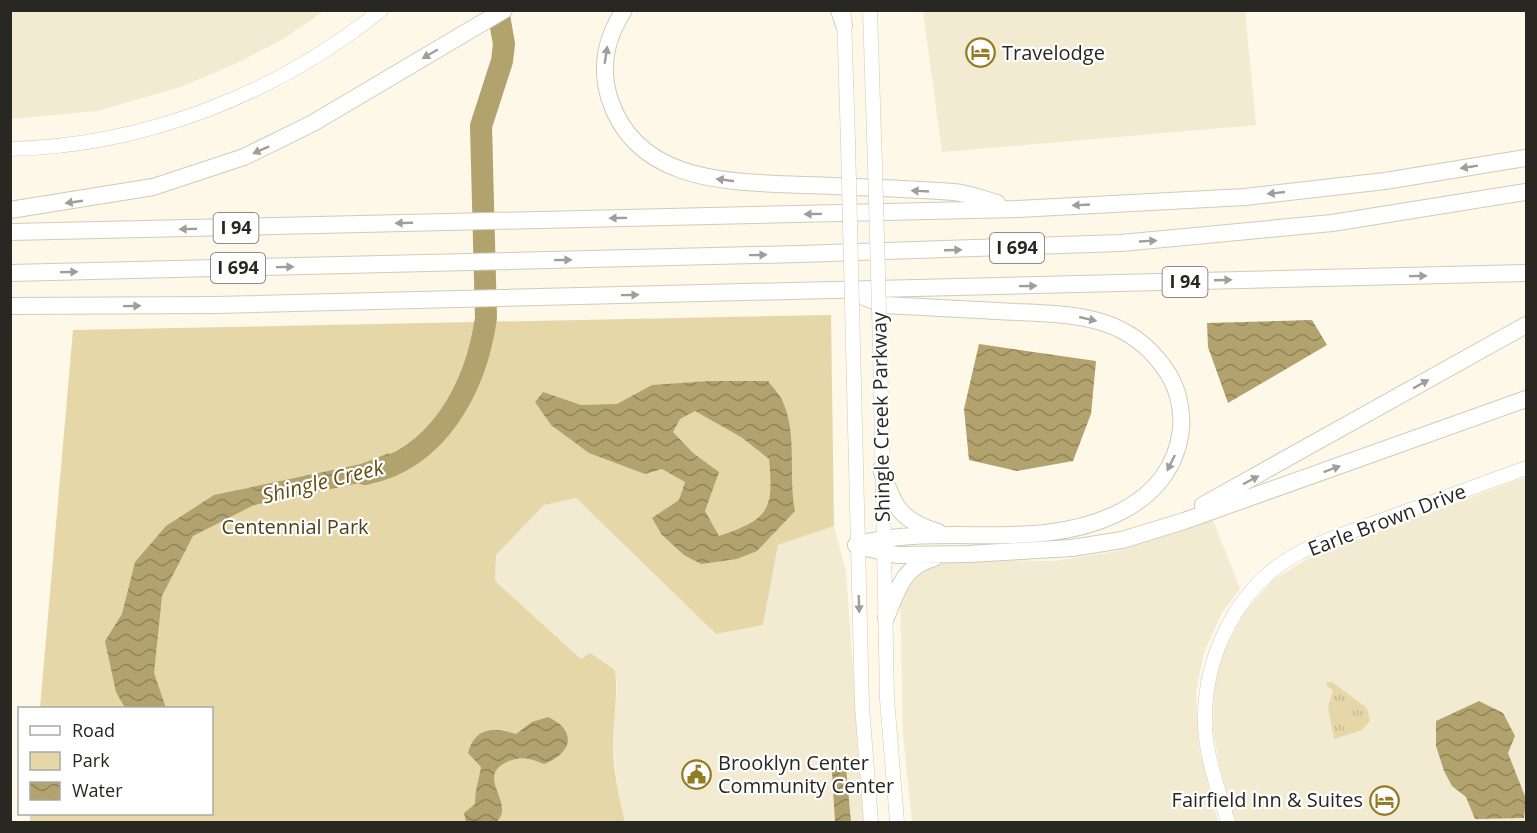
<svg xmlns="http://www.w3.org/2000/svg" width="1537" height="833" font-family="'Open Sans',sans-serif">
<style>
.built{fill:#f2ebd2}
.grass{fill:url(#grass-tufts)}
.park{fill:#e5d7a8}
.water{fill:url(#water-waves);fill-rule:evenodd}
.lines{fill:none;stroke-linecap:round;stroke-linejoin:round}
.river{stroke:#b2a26e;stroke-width:22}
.secondary-casing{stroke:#d0cbba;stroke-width:15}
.highway-casing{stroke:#d0cbba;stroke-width:18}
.secondary{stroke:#fff;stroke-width:14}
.highway{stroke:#fff;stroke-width:16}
.secondary-bridge-casing{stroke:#d0cbba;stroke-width:15;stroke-linecap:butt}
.secondary-bridge{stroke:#fff;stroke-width:14}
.oneway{fill:#9f9e9b}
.labels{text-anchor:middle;stroke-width:4.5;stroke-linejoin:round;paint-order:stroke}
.shield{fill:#fff;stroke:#696864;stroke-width:1.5}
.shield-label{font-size:18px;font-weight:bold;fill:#292721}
.poi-label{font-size:20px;fill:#292721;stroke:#fff;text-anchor:start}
.street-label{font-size:20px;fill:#292721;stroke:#fff}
.park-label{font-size:20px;fill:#4e4319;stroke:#fff}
.water-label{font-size:21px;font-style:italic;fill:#615011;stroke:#fff}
</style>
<defs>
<pattern id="grass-tufts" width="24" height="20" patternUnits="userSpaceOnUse" patternTransform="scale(1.5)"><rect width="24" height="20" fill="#e5d7a8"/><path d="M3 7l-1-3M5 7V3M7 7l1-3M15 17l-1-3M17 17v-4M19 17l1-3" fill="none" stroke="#c4b990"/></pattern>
<pattern id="water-waves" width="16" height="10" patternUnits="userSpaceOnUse" patternTransform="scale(1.5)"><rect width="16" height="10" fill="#b2a26e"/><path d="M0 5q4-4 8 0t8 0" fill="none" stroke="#91845a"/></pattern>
</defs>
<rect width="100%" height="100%" fill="#fdf8e7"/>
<path class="built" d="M11 10H324V11L280 41 233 65 180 87 97 111 11 119Z
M923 11H1245L1256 125 942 152Z
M1526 477V822H1235L1220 769 1213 729 1214 687 1224 652 1243 614 1272 581 1312 556Z
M576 498 716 634 763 625 778 545 834 526 846 572 864 822H625L618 795 613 740 617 687 615 670 585 658 581 659 495 581 496 555 544 505Z
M1212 518 1240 588 1222 613 1204 652 1196 692 1199 748 1218 822H912L903 734 900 594 906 583 933 563 954 560 1054 561 1117 551Z"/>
<path class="grass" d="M1328 682H1332L1367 708 1370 721 1362 730 1334 739 1328 707 1333 691 1326 685Z"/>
<path class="park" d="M831 315 834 526 778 545 763 625 716 634 576 498 544 505 496 555 495 581 581 659 590 653 615 670C618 693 614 716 613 740 613 768 618 796 625 822H30V814H212V708H40L73 330Z"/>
<path class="water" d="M1312 320 1327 345 1228 403 1208 347 1207 323Z
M979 344 1096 361 1091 414 1073 461 1017 471 969 460 964 409Z
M710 381H768C772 387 779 393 782 400 798 433 788 476 795 511L757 551 737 559 701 564 684 555 662 535 652 518 679 500 685 482 662 469 645 474 589 453 551 425 535 402 543 392 581 405 617 404 652 385ZM695 411 741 437 769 459C774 510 769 519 719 536L705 511 719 472 693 453 673 432 680 419Z
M389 453 398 475 254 505 193 536 162 596 154 673 166 708H125L116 692 105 641 122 614 135 562 166 526 214 495 361 464Z
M1479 701 1503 713 1515 736 1508 753 1526 799 1524 818 1475 819 1466 797 1452 786 1444 771 1436 746V721Z
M548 717C578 731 572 753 544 764 532 759 524 756 512 760 470 774 518 804 496 822H466L464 813 475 804C475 790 479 780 481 767L468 753C475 727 494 727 516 734L532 722Z
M842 758 846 767 851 822H835L832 772Z"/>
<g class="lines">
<path class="river" d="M365 474C439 459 476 387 486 318L481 126 502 61 504 44 498 10"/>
<defs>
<path id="secondary" d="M870 10 875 166
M844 16 848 142
M10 149C144 146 277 94 381 10
M853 346 862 706 871 822
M880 346 887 699 897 822
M1228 822C1219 792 1206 758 1205 725 1203 659 1236 587 1297 554 1328 538 1362 528 1394 516 1438 500 1482 484 1526 468"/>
<path id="highway" d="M624 10C606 38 600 65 609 97 636 185 733 182 807 185 855 187 904 188 953 192 968 193 983 199 997 203
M839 10 844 25
M10 210 153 187 244 157 313 123 504 10
M10 232 1018 209 1245 197 1385 181 1526 158
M10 273 799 254 1121 243 1332 223 1526 192
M10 306 216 305 1526 273
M881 469C893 505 900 521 938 532
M1203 505 1526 325
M856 545C942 521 1038 554 1120 512 1154 495 1177 467 1181 429 1183 409 1177 385 1165 369 1124 309 1062 315 997 311 960 309 922 307 884 305L864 297
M857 546 897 555 968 554 1072 548 1122 540 1184 521 1526 399
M886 618C897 591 903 566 934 558"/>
</defs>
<use href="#secondary" class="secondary-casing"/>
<use href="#highway" class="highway-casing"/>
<use href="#secondary" class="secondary"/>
<use href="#highway" class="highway"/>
<defs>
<path id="secondary-bridge" d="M848 142 853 346
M875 166 880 346"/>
</defs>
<use href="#secondary-bridge" class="secondary-bridge-casing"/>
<use href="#secondary-bridge" class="secondary-bridge"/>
</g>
<defs><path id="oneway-solid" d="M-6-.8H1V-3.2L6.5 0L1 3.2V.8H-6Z" transform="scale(1.5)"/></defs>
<g class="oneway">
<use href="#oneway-solid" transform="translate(430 54) rotate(150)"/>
<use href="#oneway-solid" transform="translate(606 55) rotate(-81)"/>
<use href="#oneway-solid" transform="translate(261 150) rotate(156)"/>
<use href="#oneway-solid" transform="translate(1469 167) rotate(171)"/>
<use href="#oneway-solid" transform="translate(725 180) rotate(-172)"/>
<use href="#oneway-solid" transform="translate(920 191) rotate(-177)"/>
<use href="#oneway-solid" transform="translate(1276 193) rotate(174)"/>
<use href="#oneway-solid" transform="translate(74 202) rotate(172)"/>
<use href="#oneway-solid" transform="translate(1081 205) rotate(177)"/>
<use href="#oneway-solid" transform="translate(813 214) rotate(179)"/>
<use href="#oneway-solid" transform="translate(618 218) rotate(179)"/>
<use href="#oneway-solid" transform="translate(404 223) rotate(178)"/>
<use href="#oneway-solid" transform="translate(188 229) rotate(179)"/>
<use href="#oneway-solid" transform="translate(1148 241) rotate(-3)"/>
<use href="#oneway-solid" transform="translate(953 250) rotate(-2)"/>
<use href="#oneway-solid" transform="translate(758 255) rotate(-1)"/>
<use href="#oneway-solid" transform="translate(563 260) rotate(-1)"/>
<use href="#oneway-solid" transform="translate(285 267) rotate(-1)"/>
<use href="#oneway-solid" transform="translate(69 272) rotate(-1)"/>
<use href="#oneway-solid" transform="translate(1418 276) rotate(-1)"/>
<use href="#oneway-solid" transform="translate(1223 280) rotate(-2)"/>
<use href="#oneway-solid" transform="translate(1028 286) rotate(-1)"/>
<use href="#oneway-solid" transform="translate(630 295) rotate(-1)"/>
<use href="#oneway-solid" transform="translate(132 306) rotate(-1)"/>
<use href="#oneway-solid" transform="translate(1088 319) rotate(13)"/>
<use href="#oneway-solid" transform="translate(1421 384) rotate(-29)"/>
<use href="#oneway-solid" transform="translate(1171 463) rotate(116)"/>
<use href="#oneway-solid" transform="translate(1332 469) rotate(-20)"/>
<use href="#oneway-solid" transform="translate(1251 480) rotate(-28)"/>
<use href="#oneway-solid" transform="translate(859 604) rotate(88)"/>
</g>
<defs>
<symbol id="hotel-ring" viewBox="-11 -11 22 22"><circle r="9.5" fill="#fff" stroke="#947c23" stroke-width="1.5"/><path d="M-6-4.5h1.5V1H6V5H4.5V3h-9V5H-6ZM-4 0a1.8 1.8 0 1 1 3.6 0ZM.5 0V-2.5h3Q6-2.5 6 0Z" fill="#947c23"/></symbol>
<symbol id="civic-ring" viewBox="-11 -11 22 22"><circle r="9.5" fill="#fff" stroke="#947c23" stroke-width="1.5"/><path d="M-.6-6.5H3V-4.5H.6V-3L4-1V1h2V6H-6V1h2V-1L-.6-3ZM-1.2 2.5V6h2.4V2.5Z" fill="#947c23"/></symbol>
</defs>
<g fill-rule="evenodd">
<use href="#hotel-ring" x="964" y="36" width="33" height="33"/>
<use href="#civic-ring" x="680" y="758" width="33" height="33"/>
<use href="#hotel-ring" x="1368" y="784" width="33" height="33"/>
</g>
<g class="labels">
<g class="shield">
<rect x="213.5" y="213" width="45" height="30" rx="4.5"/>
<rect x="990" y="233" width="54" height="30" rx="4.5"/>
<rect x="211" y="253" width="54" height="30" rx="4.5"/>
<rect x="1162.5" y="267" width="45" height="30" rx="4.5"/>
</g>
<g class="shield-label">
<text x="236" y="234">I 94</text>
<text x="1017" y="254">I 694</text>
<text x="238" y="274">I 694</text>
<text x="1185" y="288">I 94</text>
</g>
<g class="poi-label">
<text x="1002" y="60">Travelodge</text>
<text x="718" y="770">Brooklyn Center<tspan x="718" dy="23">Community Center</tspan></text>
<text x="1363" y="807" text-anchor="end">Fairfield Inn &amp; Suites</text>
</g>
<g class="street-label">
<text transform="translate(881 417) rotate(-91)" y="7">Shingle Creek Parkway</text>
<text transform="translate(1387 520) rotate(-21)" y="7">Earle Brown Drive</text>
</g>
<g class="park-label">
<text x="295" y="534">Centennial Park</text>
</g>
<g class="water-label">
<text transform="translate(323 482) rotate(-14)" y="7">Shingle Creek</text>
</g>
</g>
<rect width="1537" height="833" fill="none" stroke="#292721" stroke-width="24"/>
<rect x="18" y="707" width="195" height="108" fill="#ffffff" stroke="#a9a9a6" stroke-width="1.5"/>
<rect x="30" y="726" width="30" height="9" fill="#ffffff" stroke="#a9a9a6" stroke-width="1.5"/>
<text x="72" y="737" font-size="18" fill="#292721">Road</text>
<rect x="30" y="752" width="30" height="18" fill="#e5d7a8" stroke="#a9a9a6" stroke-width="1.5"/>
<text x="72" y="767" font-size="18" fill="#292721">Park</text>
<rect x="30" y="782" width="30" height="18" fill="url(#water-waves)" stroke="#a9a9a6" stroke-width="1.5"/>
<text x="72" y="797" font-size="18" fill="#292721">Water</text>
</svg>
